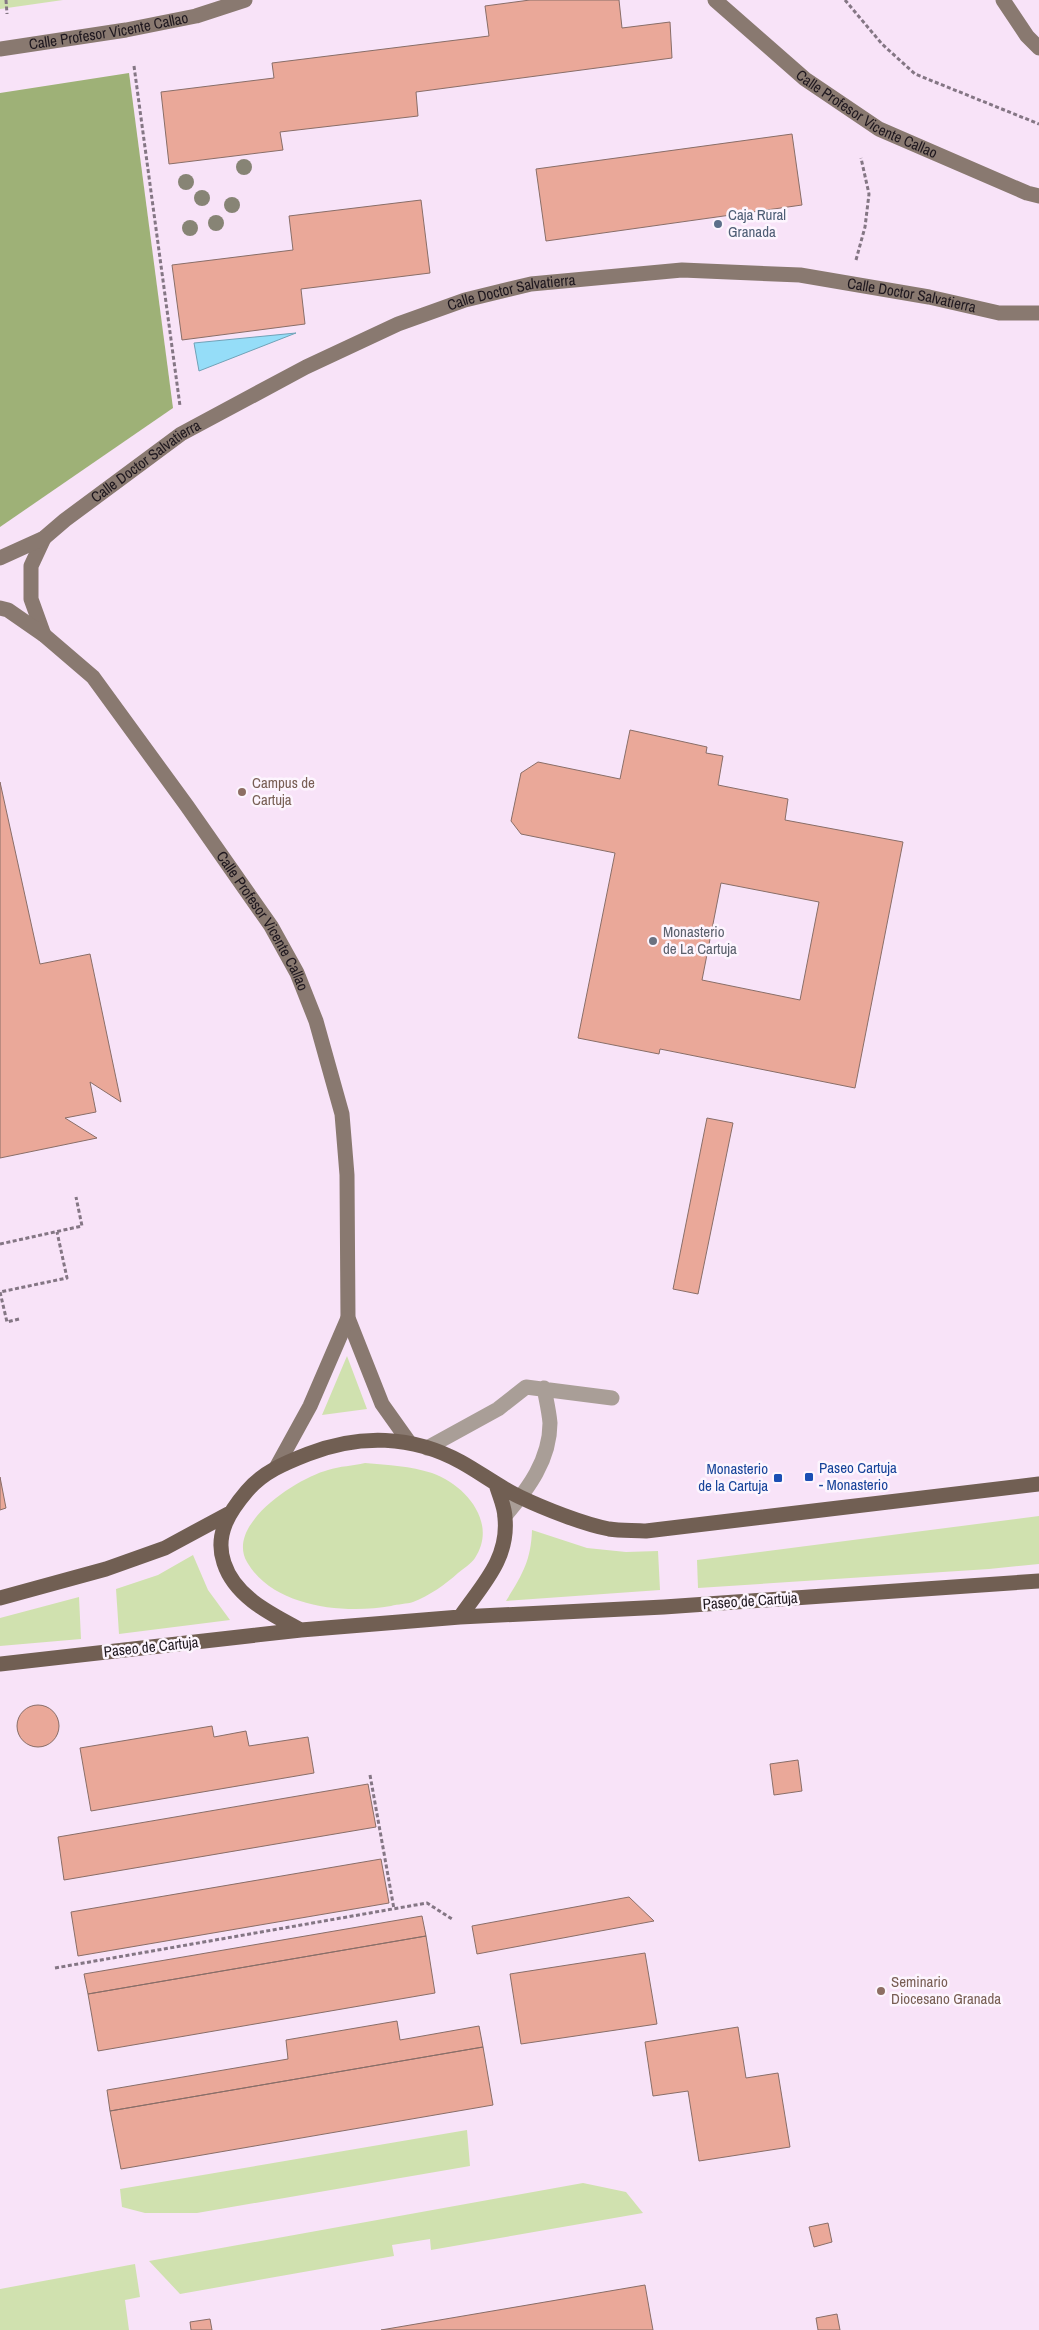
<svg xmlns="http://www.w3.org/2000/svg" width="1039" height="2330" font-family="'Archivo Narrow',sans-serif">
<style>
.green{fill:#d0e1af}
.forest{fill:#9eb177}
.water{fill:#95ddf8;stroke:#71a2b7}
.building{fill:#eaa899;stroke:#896e68;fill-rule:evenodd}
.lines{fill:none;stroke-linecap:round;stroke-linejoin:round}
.path{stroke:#847684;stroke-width:3;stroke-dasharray:4 2.5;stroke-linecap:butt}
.lane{stroke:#a99e97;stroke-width:15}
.secondary{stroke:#897970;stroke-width:15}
.primary{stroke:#715f53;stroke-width:15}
.tree{fill:#878475}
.service-dot{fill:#5c6f8a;stroke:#fdf5fe;stroke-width:2}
.education-dot{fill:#8d6e63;stroke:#fdf5fe;stroke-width:2}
.worship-dot{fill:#6b7280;stroke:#fdf5fe;stroke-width:2}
.transit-dot{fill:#1a4fb4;stroke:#fdf5fe;stroke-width:2}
.labels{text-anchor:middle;stroke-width:5;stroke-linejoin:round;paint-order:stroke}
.street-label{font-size:15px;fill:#1e171e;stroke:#fdf5fe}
.service-label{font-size:15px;fill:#4e5e75;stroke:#fdf5fe;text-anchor:start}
.education-label{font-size:15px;fill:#785e54;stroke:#fdf5fe;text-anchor:start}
.worship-label{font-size:15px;fill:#5b616d;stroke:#fdf5fe;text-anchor:start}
.transit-label{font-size:15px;fill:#164399;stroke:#fdf5fe;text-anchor:start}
</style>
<rect width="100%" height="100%" fill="#f8e3f8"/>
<path class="green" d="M0 0H63L0 9Z
M347 1356 367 1409 322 1415Z
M365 1463C389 1465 410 1466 432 1473 466 1485 498 1523 475 1558 471 1564 463 1569 458 1573 446 1584 429 1596 413 1602 407 1604 398 1604 391 1606 345 1614 274 1608 247 1562 225 1524 298 1478 328 1470 340 1466 353 1466 365 1463Z
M1039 1516V1564L989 1569 698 1588 697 1560Z
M532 1530 587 1548 626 1552 658 1551 660 1590 506 1601C522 1575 531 1561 532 1530Z
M193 1555 208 1590 230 1620 119 1634 116 1589 158 1575Z
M79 1597 81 1639 0 1646V1618Z
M467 2130 470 2166 197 2213H145L122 2207 120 2189Z
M583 2183 626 2192 643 2213 431 2250 430 2239 392 2245 394 2256 180 2294 149 2261Z
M135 2264 140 2297 125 2300 129 2330H0V2289Z"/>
<path class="forest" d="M129 73 173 408 0 527V93Z"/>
<path class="water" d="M296 333 199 371 194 343Z"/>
<path class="building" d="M530 0H619L622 28 670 22 672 58 416 92 418 116 280 132 283 150 169 164 161 92 274 78 272 63 489 36 485 6Z
M792 134 802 205 546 241 536 169Z
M421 200 430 273 301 289 305 324 182 340 172 265 293 250 289 216Z
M630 730 707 747 706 753 723 756 718 785 788 799 785 820 903 842 855 1088 660 1049 659 1054 578 1038 615 853 521 834 511 821 521 773 538 762 620 779ZM721 883 819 902 800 1000 702 980Z
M0 782 40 964 90 954 121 1102 90 1082 96 1112 65 1118 97 1138 0 1158Z
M707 1118 733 1123 698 1294 673 1289Z
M0 1477 6 1508 0 1510Z
M17 1726a21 21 0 1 1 42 0a21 21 0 1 1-42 0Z
M212 1726 214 1737 246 1731 249 1746 308 1737 314 1773 91 1811 80 1748Z
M798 1760 802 1791 774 1795 770 1764Z
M368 1784 376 1827 64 1880 58 1837Z
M381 1859 389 1903 78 1956 71 1912Z
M629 1897 654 1921 477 1954 472 1926Z
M422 1916 426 1936 88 1994 84 1974Z
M426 1936 435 1993 98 2051 88 1994Z
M645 1953 657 2024 521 2044 510 1974Z
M397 2021 400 2040 479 2026 483 2047 110 2111 107 2090 288 2059 286 2040Z
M738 2027 746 2078 778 2073 790 2147 699 2161 688 2091 653 2096 645 2042Z
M483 2047 493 2105 121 2169 110 2111Z
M828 2223 832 2242 814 2247 809 2227Z
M645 2285 653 2330H381Z
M837 2314 840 2330H818L816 2318Z
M210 2319 212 2330H191L190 2322Z"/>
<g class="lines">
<path class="path" d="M6 0 7 14
M845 0 882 44 915 74 1039 124
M134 66 180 406
M856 260 865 227 869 194 861 158
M0 1244 82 1226 76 1197
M19 1319 7 1322 0 1292 67 1278 57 1232
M370 1775 394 1909
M55 1968 427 1903 452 1919"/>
<path class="lane" d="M427 1448 498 1409 526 1387 612 1398
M505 1516C528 1489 550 1460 550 1423 549 1411 546 1399 544 1388"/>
<g class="secondary">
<path id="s1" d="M715 0 805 79 879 129 1027 193 1039 196"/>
<path d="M1003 0 1027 36 1039 48"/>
<path id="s2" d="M0 49 126 30 196 16 245 0"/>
<path d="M44 538 31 566V599L44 635"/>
<path id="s3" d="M0 558 44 538 65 520 181 434 306 367 398 324 465 300 531 284 682 270 800 275 929 297 999 313H1039"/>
<path id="s4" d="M0 608 8 610 44 635 93 677 187 806 271 926 297 973 316 1021 342 1114 347 1175 348 1318 382 1404 409 1442"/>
<path d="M277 1466 310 1406 348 1318"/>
</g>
<path class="primary" d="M0 1598 106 1569 165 1548 228 1514
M460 1617C482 1585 509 1559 505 1518 505 1507 499 1495 496 1484
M301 1630C271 1614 235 1597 224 1563 214 1534 230 1511 247 1491 263 1472 285 1463 308 1454 359 1434 412 1435 461 1462 481 1473 499 1487 520 1497 543 1508 583 1524 609 1529 621 1531 634 1530 646 1531L1039 1484
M0 1664 301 1630 460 1617 664 1607 1039 1581"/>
</g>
<g class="tree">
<circle cx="244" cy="167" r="8"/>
<circle cx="186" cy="182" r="8"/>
<circle cx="202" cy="198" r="8"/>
<circle cx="232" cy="205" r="8"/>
<circle cx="216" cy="223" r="8"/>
<circle cx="190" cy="228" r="8"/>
</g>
<circle class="service-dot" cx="718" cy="224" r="5"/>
<g class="education-dot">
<circle cx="242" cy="792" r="5"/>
<circle cx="881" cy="1991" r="5"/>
</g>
<circle class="worship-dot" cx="653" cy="941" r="5"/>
<g class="transit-dot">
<rect x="804" y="1472" width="10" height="10" rx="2.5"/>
<rect x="773" y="1473" width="10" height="10" rx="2.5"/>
</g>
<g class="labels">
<g class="street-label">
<text dy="5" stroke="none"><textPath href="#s2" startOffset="110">Calle Profesor Vicente Callao</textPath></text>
<text dy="5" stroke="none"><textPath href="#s1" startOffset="191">Calle Profesor Vicente Callao</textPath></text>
<text dy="5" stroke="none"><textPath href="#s3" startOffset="582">Calle Doctor Salvatierra</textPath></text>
<text dy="5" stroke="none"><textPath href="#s3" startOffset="986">Calle Doctor Salvatierra</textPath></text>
<text dy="5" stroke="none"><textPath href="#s3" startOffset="176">Calle Doctor Salvatierra</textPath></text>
<text dy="5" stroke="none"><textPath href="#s4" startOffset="414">Calle Profesor Vicente Callao</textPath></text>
<text transform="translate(750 1601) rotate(-4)" y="5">Paseo de Cartuja</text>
<text transform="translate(151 1647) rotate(-6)" y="5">Paseo de Cartuja</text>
</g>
<g class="service-label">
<text x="728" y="220">Caja Rural<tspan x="728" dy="17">Granada</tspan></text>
</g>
<g class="education-label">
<text x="252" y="788">Campus de<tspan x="252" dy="17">Cartuja</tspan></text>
<text x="891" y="1987">Seminario<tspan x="891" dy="17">Diocesano Granada</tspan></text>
</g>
<g class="worship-label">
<text x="663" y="937">Monasterio<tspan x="663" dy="17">de La Cartuja</tspan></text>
</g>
<g class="transit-label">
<text x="819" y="1473">Paseo Cartuja<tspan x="819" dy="17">- Monasterio</tspan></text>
<text x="768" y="1474" text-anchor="end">Monasterio<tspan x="768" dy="17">de la Cartuja</tspan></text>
</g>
</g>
</svg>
